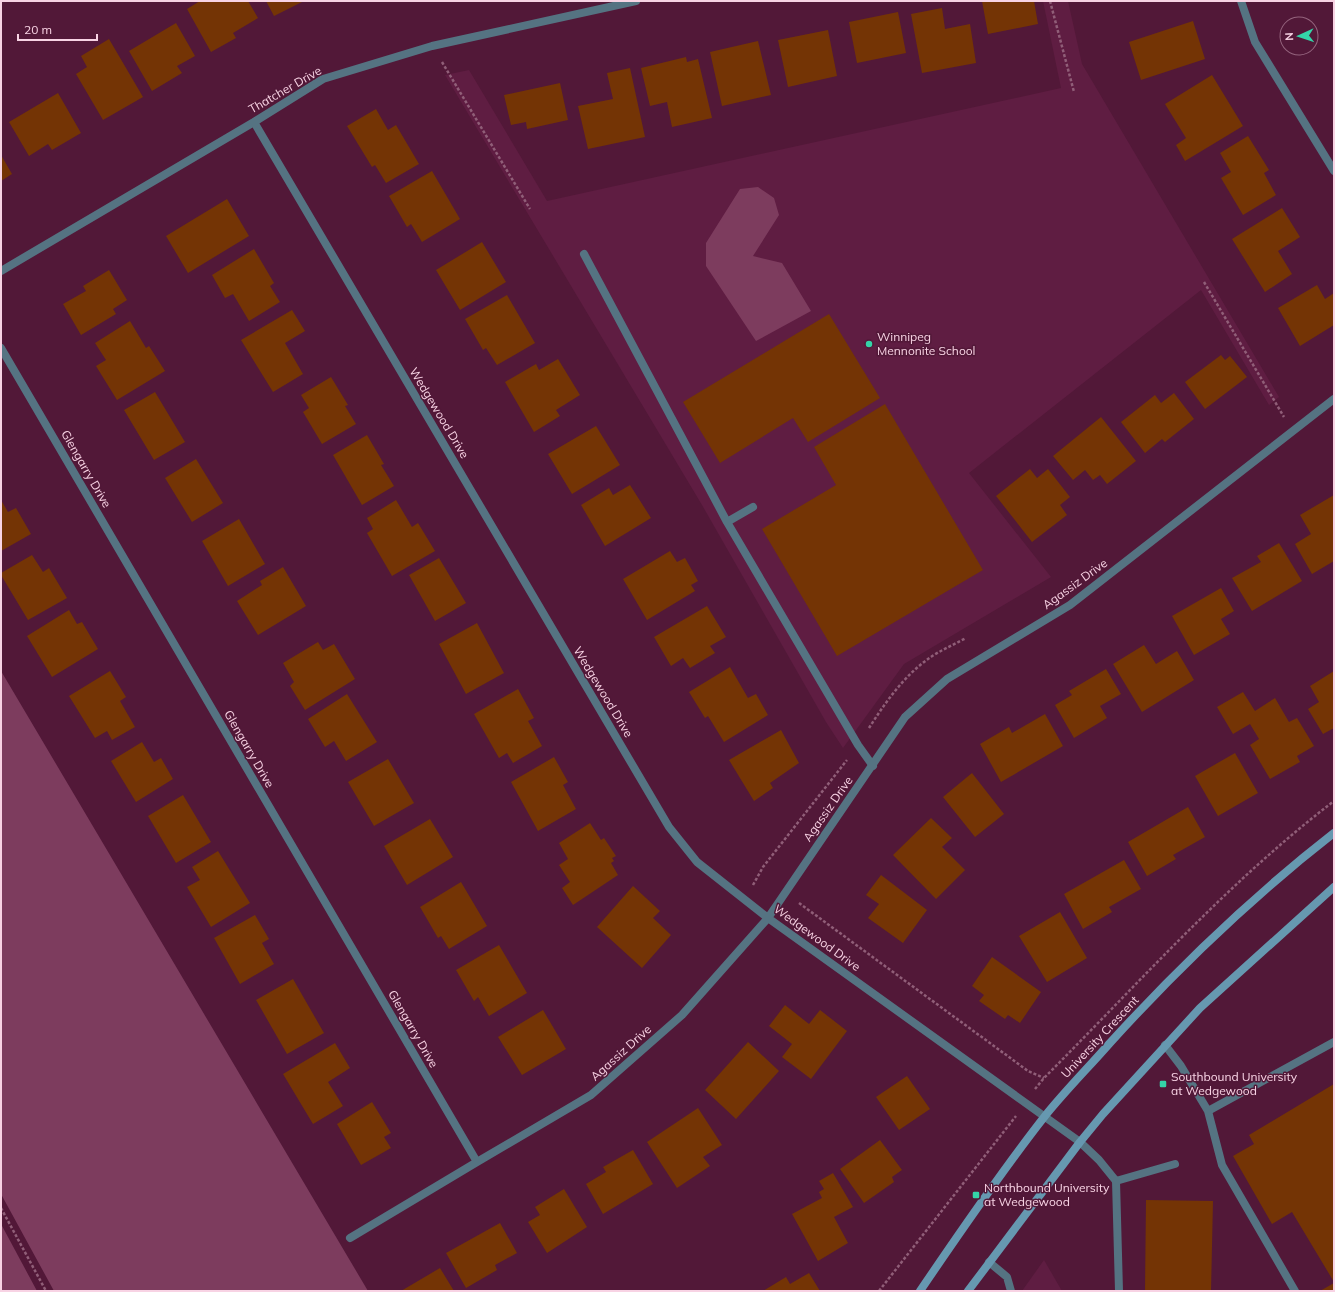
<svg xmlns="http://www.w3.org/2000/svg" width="1335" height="1292" font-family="Mulish,sans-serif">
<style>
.built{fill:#5f1d42}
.green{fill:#7d3c5e}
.building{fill:#743405}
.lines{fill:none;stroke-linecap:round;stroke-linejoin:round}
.path{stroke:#905e78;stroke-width:2.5;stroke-dasharray:3 2;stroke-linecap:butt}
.lane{stroke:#557382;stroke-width:8}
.street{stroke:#557382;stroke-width:8}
.secondary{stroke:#6698b0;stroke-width:8}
.poi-dot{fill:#34d4a8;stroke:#521838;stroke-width:1.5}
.labels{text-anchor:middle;stroke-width:3;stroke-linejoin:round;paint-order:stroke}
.street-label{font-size:12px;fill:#f8d3e4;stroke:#521838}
.poi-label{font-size:12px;fill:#f8d3e4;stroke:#521838;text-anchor:start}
</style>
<rect width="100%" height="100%" fill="#521838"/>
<path class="built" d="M1043 1H1068L1082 64 1279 397 1269 405 1201 290 969 473 1051 577 904 664 843 748 826 722 702 505 445 75 469 70 547 201 1061 88Z
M1044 1260 1062 1291H1022Z"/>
<path class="green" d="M758 187 774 198 779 215 753 256 782 263 811 311 756 341 706 266V243L740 189Z
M1 671 368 1291H54L1 1194Z
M1 1224 37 1291H1Z"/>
<path class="building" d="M200 1H248L258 18 233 33 236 38 211 52 187 9Z
M266 1H304L274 16Z
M982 1H1034L1038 24 988 34Z
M942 8 945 29 970 24 976 63 922 73 911 14Z
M898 12 906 53 857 63 849 22Z
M1193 21 1205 59 1141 80 1129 42Z
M176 23 195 56 177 66 182 73 152 91 129 51Z
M828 30 837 76 788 87 778 40Z
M109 39 143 97 103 120 76 74 87 67 81 56Z
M758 41 771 95 722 106 710 52Z
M686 57 687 62 698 59 712 118 672 127 667 102 650 106 641 68Z
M630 68 645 137 588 149 578 106 613 99 607 73Z
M1212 75 1243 126 1185 161 1176 145 1186 138 1165 104Z
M560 83 568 120 527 129 526 122 511 125 504 95Z
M58 93 81 133 52 150 48 144 29 156 9 122Z
M376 109 388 130 396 125 419 164 386 183 375 165 372 167 347 126Z
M1248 136 1269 170 1264 173 1276 195 1243 215 1221 178 1231 172 1220 153Z
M1 155 12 174 1 181Z
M432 171 460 219 422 242 411 224 407 227 389 196Z
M227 199 249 236 188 273 166 236Z
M1282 208 1300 237 1278 251 1292 274 1265 292 1232 239Z
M482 242 506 282 460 310 436 270Z
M254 249 274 283 270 286 280 302 249 321 233 294 225 298 212 275Z
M109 270 127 300 113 309 116 314 81 335 63 304 86 291 83 286Z
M1317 285 1325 299 1334 293V325L1300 346 1278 308Z
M507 295 535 343 497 365 486 348 483 350 465 319Z
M292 310 305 331 285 343 303 374 273 392 241 340Z
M829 314 880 398 808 442 793 418 720 463 683 402Z
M130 321 146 348 149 346 165 371 117 400 96 366 106 360 95 343Z
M1221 355 1225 360 1230 356 1247 377 1205 409 1185 382Z
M558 359 580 395 556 410 560 416 534 432 505 382 536 364 539 370Z
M331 377 348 405 345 406 356 424 322 444 303 412 309 408 301 395Z
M155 392 185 442 154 460 124 410Z
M1174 393 1194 419 1165 442 1162 439 1145 453 1121 422 1155 395 1161 403Z
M885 404 983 570 837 656 762 529 836 485 814 447Z
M1101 417 1136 461 1107 484 1100 475 1093 480 1085 470 1073 480 1053 456Z
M596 426 620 465 572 494 548 454Z
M367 435 384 464 381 465 394 486 362 505 333 455Z
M196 459 223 503 192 522 165 478Z
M1030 469 1037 478 1048 469 1070 497 1060 505 1067 515 1032 542 996 496Z
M630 485 651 518 605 546 581 505 609 488 613 495Z
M1334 495V561L1312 574 1295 544 1311 534 1300 515Z
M1 500 8 512 16 508 31 534 1 551Z
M396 500 412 527 418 523 435 551 392 576 367 533 373 529 367 518Z
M239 519 265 564 228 586 202 541Z
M1279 543 1302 581 1252 611 1232 578 1261 562 1257 556Z
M670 551 677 562 685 558 698 581 691 585 695 591 647 620 623 579Z
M32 555 43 572 49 568 67 598 28 620 1 575V573Z
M439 558 466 603 435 621 409 575Z
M283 567 306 606 258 635 237 601 262 585 260 581Z
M1221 588 1234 611 1221 619 1230 634 1194 655 1172 616Z
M707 606 726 637 710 646 715 653 690 668 683 658 671 666 654 637Z
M69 610 77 624 82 622 98 649 52 677 27 636Z
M477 623 504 673 466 694 439 644Z
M318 642 323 650 334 644 355 679 305 710 290 686 294 682 283 663Z
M1144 645 1156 664 1177 651 1194 680 1142 712 1113 664Z
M730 667 748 698 756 694 768 715 724 742 708 716 705 718 689 692Z
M1106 669 1121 694 1100 706 1107 718 1074 738 1055 705 1072 695 1069 691Z
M110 671 126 697 120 701 135 727 112 740 107 731 95 738 69 696Z
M1334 671V728L1323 734 1308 709 1319 702 1310 686Z
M518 689 534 718 528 721 542 746 513 763 507 753 499 758 474 714Z
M1243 692 1255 711 1275 698 1289 722 1297 718 1314 746 1297 756 1300 762 1270 779 1250 745 1259 739 1250 724 1233 734 1217 707Z
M347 694 377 742 346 761 334 741 325 747 308 719Z
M1045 714 1063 746 1001 782 980 744 1009 727 1012 733Z
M781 730 799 763 770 783 773 788 754 801 729 760Z
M142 742 154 762 161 758 173 779 136 802 111 761Z
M1235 753 1258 793 1218 816 1195 776Z
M554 757 568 782 563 785 576 809 538 831 511 782Z
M388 759 414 803 374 826 348 782Z
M972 773 1004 814 975 837 943 797Z
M183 795 211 842 176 863 148 816Z
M1188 807 1205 837 1173 855 1176 859 1147 876 1128 842Z
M931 818 952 838 942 847 965 870 936 899 893 855Z
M430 819 453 857 407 885 384 846Z
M590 823 601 840 604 838 616 856 612 858 614 861 611 863 618 875 573 905 562 888 570 882 559 865 568 859 559 843Z
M218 851 250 903 211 927 187 887 200 880 192 867Z
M1124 860 1141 889 1109 907 1112 912 1083 929 1064 894Z
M881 875 927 910 903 943 868 918 879 904 866 895Z
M461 882 487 926 449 949 441 936 438 938 420 907Z
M633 886 660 911 653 918 671 935 642 968 597 927Z
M1060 912 1087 958 1047 982 1019 936Z
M255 915 269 939 262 943 274 964 240 984 214 938Z
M499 945 527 993 489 1016 478 997 474 1001 456 970Z
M992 957 1041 992 1020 1023 1008 1015 1005 1019 979 1001 984 995 972 986Z
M293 979 324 1033 287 1054 256 1000Z
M785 1005 809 1024 820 1010 847 1031 811 1079 782 1057 792 1044 769 1026Z
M543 1010 566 1049 522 1075 498 1037Z
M748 1042 779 1071 736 1119 705 1090Z
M335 1043 350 1068 328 1082 343 1106 313 1124 283 1074Z
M907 1076 930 1109 899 1130 876 1097Z
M1334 1084V1282L1292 1212 1272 1224 1233 1156 1254 1144 1249 1135Z
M372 1102 391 1133 384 1137 391 1148 361 1165 337 1124Z
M698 1108 722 1145 703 1157 710 1166 677 1188 647 1142Z
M880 1140 902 1170 892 1177 894 1182 864 1203 840 1169Z
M633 1150 653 1184 603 1214 586 1184 606 1172 603 1167Z
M833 1173 853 1207 834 1217 848 1243 818 1261 792 1214 822 1198 819 1192 824 1189 819 1181Z
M564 1189 587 1227 547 1253 528 1222 540 1215 535 1207Z
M1146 1200 1213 1201 1211 1291H1145Z
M500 1223 517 1253 495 1265 497 1270 466 1288 446 1253Z
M440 1268 454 1291H401Z
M809 1273 820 1291H763L786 1277 790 1284Z
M1334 1283V1291H1320Z"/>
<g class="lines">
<path class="path" d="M1050 1 1074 92
M442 62 530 209
M1204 282 1284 417
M869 728C885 703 903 677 928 659 939 651 953 645 966 638
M753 885 763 867 847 760
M799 903 1028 1071 1044 1078
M1035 1089 1044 1078C1138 984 1227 883 1334 801
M1 1208 46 1291
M879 1291 1016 1116"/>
<path class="lane" d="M584 254 727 522 858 745 873 766
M727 522 753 507
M1165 1045 1181 1066 1208 1111 1222 1165 1295 1291
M1208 1111 1334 1042
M1080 1142 1099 1160 1116 1181 1119 1291
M1116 1181 1175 1164
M989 1262 1007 1277 1011 1291"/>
<path class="street" d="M1241 1 1255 42 1334 171
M254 122 669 827 697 862 768 918 1080 1142
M1 271 254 122 323 79 432 46 636 1
M1 348 477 1162
M350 1238 477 1162 591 1095 682 1015 768 918 905 717 947 679 1070 605 1334 399"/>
<path class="secondary" d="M920 1291C960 1232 1001 1172 1045 1116 1065 1091 1088 1068 1109 1044 1178 968 1253 896 1334 833
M968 1291 1080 1142 1103 1114 1200 1008 1334 887"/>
</g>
<g class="poi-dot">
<circle cx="869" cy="344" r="4"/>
<rect x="1159" y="1080" width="8" height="8" rx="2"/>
<rect x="972" y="1191" width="8" height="8" rx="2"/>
</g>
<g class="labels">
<g class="street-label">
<text transform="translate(285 90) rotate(-30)" y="4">Thatcher Drive</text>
<text transform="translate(439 413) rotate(59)" y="4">Wedgewood Drive</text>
<text transform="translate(86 469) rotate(60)" y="4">Glengarry Drive</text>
<text transform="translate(1075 584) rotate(-36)" y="4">Agassiz Drive</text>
<text transform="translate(603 692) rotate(59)" y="4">Wedgewood Drive</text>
<text transform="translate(249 749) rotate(60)" y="4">Glengarry Drive</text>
<text transform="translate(828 809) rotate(-55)" y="4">Agassiz Drive</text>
<text transform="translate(817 938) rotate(36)" y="4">Wedgewood Drive</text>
<text transform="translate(413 1029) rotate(60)" y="4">Glengarry Drive</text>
<text transform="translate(1100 1037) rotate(-47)" y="4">University Crescent</text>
<text transform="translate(621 1053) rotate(-42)" y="4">Agassiz Drive</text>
</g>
<g class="poi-label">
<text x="877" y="341">Winnipeg<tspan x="877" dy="14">Mennonite School</tspan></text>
<text x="1171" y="1081">Southbound University<tspan x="1171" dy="14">at Wedgewood</tspan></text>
<text x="984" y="1192">Northbound University<tspan x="984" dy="14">at Wedgewood</tspan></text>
</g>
</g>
<rect width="1335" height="1292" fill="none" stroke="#f8d3e4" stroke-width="4"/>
<g transform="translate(1299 36) rotate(267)"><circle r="19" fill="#521838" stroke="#94637d"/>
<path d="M0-3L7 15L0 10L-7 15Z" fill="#34d4a8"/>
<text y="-6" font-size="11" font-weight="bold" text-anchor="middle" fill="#f8d3e4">N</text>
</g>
<path d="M18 34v6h79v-6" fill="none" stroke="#f8d3e4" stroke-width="2"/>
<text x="24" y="34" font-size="12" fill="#f8d3e4" stroke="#521838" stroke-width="3" paint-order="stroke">20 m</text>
</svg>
